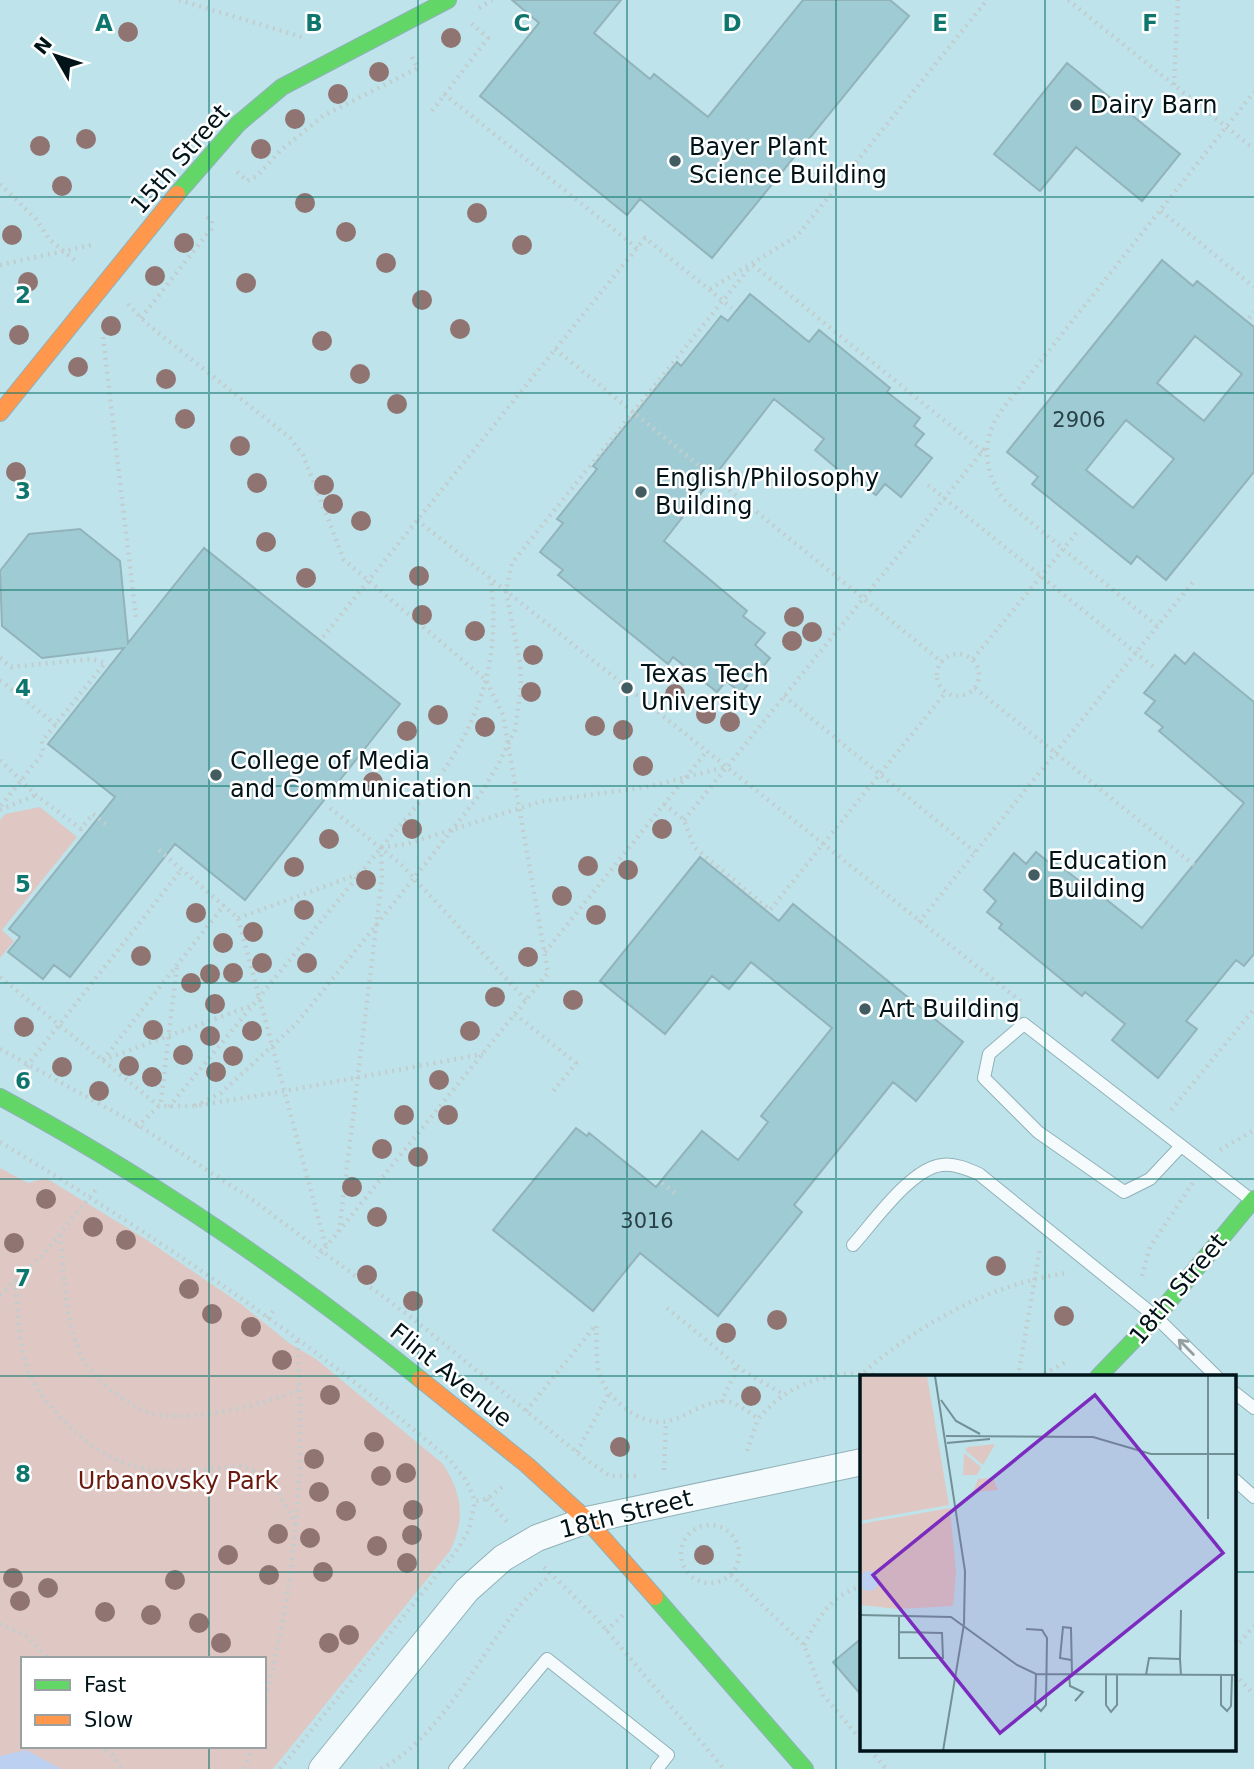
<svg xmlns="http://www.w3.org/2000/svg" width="1254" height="1769" font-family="'DejaVu Sans',sans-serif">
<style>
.green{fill:#dfc8c4;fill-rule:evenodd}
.water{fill:#bcd1f2}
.building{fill:#9fccd4;stroke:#92b3ba;stroke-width:2;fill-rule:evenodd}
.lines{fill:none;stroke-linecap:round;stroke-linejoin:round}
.lane-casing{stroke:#90b1b8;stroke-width:14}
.street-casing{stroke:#90b1b8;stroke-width:28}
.fast-casing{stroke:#90b1b8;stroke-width:18}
.slow-casing{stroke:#90b1b8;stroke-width:18}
.path{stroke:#c2cdcf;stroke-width:4.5;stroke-dasharray:2 5;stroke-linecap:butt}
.lane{stroke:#f5fbfc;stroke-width:12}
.street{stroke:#f5fbfc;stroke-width:26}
.fast{stroke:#63d668;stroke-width:16}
.slow{stroke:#ff974d;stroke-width:16}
.tree{fill:#907471}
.oneway{stroke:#939ea1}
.grid{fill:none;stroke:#0f766e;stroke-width:2;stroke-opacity:0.55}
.poi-dot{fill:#435c62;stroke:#fff;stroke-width:2.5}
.labels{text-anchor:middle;stroke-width:5;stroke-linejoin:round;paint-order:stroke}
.number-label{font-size:21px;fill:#284147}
.poi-label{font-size:24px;fill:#001318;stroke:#fff;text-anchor:start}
.street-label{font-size:24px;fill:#001318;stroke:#fff}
.park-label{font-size:24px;fill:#69190e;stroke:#fff}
.inset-road{fill:none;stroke:#739097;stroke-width:2}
.view{fill:#7b2cbf;fill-opacity:0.15;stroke:#7b2cbf;stroke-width:3.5}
.inset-edge{fill:none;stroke:#001318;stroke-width:3.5}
.grid-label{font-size:23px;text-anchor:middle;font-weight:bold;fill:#0f766e;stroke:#fff;stroke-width:5;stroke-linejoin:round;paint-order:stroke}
</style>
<rect width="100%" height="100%" fill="#bfe3eb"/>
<path class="green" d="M40 807 77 837 2 930 14 941 0 958V820L5 814Z
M0 1168 28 1183 46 1178 144 1238 241 1304 289 1343 316 1359 442 1463C462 1492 466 1519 450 1551L273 1769H0ZM23 1659H264V1746H23Z"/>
<path class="water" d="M26 1750 61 1769H0V1756Z"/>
<path class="building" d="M512 0H621L594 33 650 79 654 74 708 117 803 0H890L909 16 712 258 640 199 627 215 480 96 539 23Z
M1067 63 1180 154 1142 201 1076 147 1040 191 994 154Z
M1162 260 1193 286 1197 281 1254 327V472L1166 580 1137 556 1131 564 1032 484 1038 477 1007 452ZM1195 336 1242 374 1204 421 1157 383ZM1126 420 1174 459 1133 508 1086 470Z
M750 294 809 342 819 330 890 388 887 392 920 418 914 426 924 434 915 445 932 458 901 497 885 484 876 495 855 479 853 482 815 450 824 439 774 399 664 541 747 611 743 616 765 633 755 645 770 658 741 693 726 681 717 692 673 657 668 664 558 575 563 570 540 552 563 523 557 519 597 469 593 466 677 362 681 366 721 316 728 321Z
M80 529 120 561 128 643 204 548 400 704 245 900 175 844 70 977 54 965 43 979 8 952 20 937 9 929 115 797 48 744 124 648 42 658 2 626 0 571 29 534Z
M1194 653 1254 702V954L1244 966 1236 960 1186 1021 1197 1029 1158 1078 1112 1040 1125 1024 1085 992 1082 996 999 928 1002 924 987 912 996 901 984 890 1014 853 1026 864 1036 852 1052 865 1055 862 1086 886 1087 884 1142 928 1244 803 1159 731 1163 727 1145 713 1155 701 1144 693 1175 655 1185 664Z
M700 857 779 921 793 904 963 1042 916 1101 893 1082 794 1205 802 1212 718 1316 640 1253 593 1311 493 1230 576 1128 587 1136 589 1133 656 1187 702 1131 738 1160 768 1122 761 1116 832 1028 751 962 729 989 712 976 665 1034 600 981Z
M862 1638V1696L833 1662Z"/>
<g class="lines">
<defs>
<path id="lane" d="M1181 1146 1150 1179 1124 1192 1038 1132 984 1078 989 1054 1024 1024 1250 1199
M853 1245C873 1223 911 1168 942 1165 954 1163 968 1169 979 1174L1156 1317 1217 1377
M1235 1393 1254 1408
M1235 1480 1254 1497
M455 1769 547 1659 668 1755 657 1769"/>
<path id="street" d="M322 1769 467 1590 503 1558 537 1538 587 1520 862 1462"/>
<path id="fast" d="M177 194 238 124 282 87 448 0
M0 1097C150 1178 288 1272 420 1379
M1098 1377 1156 1317 1254 1199
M655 1597 805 1769"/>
<path id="slow" d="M0 413 177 194
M420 1379 527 1465 587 1520 655 1597"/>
</defs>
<use href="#lane" class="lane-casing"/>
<use href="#street" class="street-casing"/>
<use href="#fast" class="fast-casing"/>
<use href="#slow" class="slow-casing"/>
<path class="path" d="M179 0 302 37
M1068 0 1254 149
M479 8 492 0
M1174 85 1178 0
M444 94 637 248
M432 111 488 38 471 23
M237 172 247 181 257 176 280 151 323 116 418 68 412 57
M0 184 36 219 49 239 78 263
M1161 211 1254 287
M0 265 91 245
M753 265 983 452
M710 289 797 236 987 0
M128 304 146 323 290 438 303 455 344 560 486 680 503 715 548 973 317 1258
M141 318 211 229 212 221 203 214
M1249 318 1254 312
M103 337 136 618
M555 349 942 662
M928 485 1156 669
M417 520 1024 1004
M1157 626 1006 502C984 475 980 441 1001 411L1254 92
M323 637 645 238 732 308
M937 675a21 21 0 1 1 42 0a21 21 0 1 1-42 0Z
M0 658 11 667 92 659 105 663 42 741 43 753 0 807
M973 659 1078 531
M0 680 56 725
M975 688 1194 865
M784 696 975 852
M0 760 36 795 81 829 93 814 107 825
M664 804 684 820 694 847 770 910 946 692
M330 808 401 864 526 1000
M0 810 36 795
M684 820 986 447
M381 847 407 844 539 802 647 787 726 767
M159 850 238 918 326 1247
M238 918 359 874
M919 922 1193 582
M545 952 707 751
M0 977 159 1106H195L285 1091 483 1054
M515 1014 576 1063 551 1094
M0 1049 138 1125 250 1198 416 1321 585 1459 610 1476H637L639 1479
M103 1060 224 905
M103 1060 253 1005
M22 1072 182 869
M195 1106 221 1093 296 1024 423 867 481 793 498 765 515 730 521 687 520 663 506 591 512 563 750 267
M169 1107C235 1027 301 946 367 865 403 820 447 777 470 724 492 676 497 631 491 580
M1171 1110 1254 1009
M137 1127 159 1106 161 1100 177 966
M0 1142C159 1238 308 1339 450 1460L466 1480 475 1501
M1220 1150 1254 1130
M662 1183 676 1194
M339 1232 382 878 381 848
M60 1235C65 1276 64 1330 87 1365 100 1383 125 1403 145 1411 182 1426 267 1405 301 1388
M1142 1276 1150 1247 1194 1181
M15 1281C18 1310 18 1345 29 1372 37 1391 52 1409 67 1424 124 1480 165 1474 240 1466 273 1473 284 1502 298 1530
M0 1295 42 1256 98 1187
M667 1308 745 1372 783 1394
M267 1318 276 1308
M864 1372C922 1322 991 1284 1067 1273
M1018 1377 1040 1248
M1038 1377 1068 1361
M721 1402 734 1376 736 1365
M526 1411 596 1325C597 1339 596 1354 598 1368 602 1396 640 1428 669 1421 688 1416 711 1397 730 1402 740 1405 750 1413 758 1419 790 1380 839 1367 888 1377
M747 1451 758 1419
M577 1452 609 1393
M664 1470 666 1422
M487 1499 507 1522
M681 1554a29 29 0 1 1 58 0a29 29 0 1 1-58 0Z
M544 1567 596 1618 724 1769
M731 1575 804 1645 823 1695 862 1741
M0 1624 29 1637 48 1659
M606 1631 624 1614
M804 1645C818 1618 831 1595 862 1586
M1235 1648 1254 1626
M1235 1674 1254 1695
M264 1704C296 1584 306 1465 297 1341
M100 1746 112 1755 123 1769
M870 1750 886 1769
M245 1769 252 1746
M280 1769 458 1549 469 1530 475 1501 487 1499 502 1487
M381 1769C437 1739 475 1665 513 1614 523 1600 538 1588 550 1575"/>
<use href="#lane" class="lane"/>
<use href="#street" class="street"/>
<use href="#fast" class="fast"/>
<use href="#slow" class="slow"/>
</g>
<g class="tree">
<circle cx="128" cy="32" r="10"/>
<circle cx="451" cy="38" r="10"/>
<circle cx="379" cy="72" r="10"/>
<circle cx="338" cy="94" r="10"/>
<circle cx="295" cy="119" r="10"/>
<circle cx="86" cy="139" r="10"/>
<circle cx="40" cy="146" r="10"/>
<circle cx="261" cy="149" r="10"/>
<circle cx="62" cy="186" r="10"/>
<circle cx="305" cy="203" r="10"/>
<circle cx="477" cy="213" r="10"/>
<circle cx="346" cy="232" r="10"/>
<circle cx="12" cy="235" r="10"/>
<circle cx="184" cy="243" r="10"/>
<circle cx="522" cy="245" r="10"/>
<circle cx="386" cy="263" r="10"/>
<circle cx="155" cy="276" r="10"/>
<circle cx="28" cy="282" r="10"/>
<circle cx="246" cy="283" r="10"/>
<circle cx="422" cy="300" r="10"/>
<circle cx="111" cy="326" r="10"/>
<circle cx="460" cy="329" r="10"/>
<circle cx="19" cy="335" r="10"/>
<circle cx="322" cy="341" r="10"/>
<circle cx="78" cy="367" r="10"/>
<circle cx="360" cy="374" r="10"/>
<circle cx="166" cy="379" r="10"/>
<circle cx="397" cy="404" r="10"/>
<circle cx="185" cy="419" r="10"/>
<circle cx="240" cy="446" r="10"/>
<circle cx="16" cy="472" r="10"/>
<circle cx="257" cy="483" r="10"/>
<circle cx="324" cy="485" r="10"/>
<circle cx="333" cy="504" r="10"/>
<circle cx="361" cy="521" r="10"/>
<circle cx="266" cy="542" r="10"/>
<circle cx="419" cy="576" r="10"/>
<circle cx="306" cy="578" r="10"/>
<circle cx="422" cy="615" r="10"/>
<circle cx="794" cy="617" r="10"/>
<circle cx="475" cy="631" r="10"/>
<circle cx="812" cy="632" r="10"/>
<circle cx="792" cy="641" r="10"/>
<circle cx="533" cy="655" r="10"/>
<circle cx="531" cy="692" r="10"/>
<circle cx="675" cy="694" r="10"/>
<circle cx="706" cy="714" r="10"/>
<circle cx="438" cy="715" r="10"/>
<circle cx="730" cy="722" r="10"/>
<circle cx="595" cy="726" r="10"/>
<circle cx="485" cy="727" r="10"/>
<circle cx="623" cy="730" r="10"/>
<circle cx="407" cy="731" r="10"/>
<circle cx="643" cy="766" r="10"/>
<circle cx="373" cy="782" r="10"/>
<circle cx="412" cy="829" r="10"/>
<circle cx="662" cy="829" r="10"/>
<circle cx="329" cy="839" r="10"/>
<circle cx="588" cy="866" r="10"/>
<circle cx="294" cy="867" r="10"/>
<circle cx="628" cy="870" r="10"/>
<circle cx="366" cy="880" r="10"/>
<circle cx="562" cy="896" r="10"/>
<circle cx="304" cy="910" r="10"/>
<circle cx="196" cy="913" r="10"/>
<circle cx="596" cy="915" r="10"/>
<circle cx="253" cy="932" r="10"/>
<circle cx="223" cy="943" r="10"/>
<circle cx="141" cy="956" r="10"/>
<circle cx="528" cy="957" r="10"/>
<circle cx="262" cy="963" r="10"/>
<circle cx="307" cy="963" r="10"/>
<circle cx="233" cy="973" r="10"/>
<circle cx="210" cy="974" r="10"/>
<circle cx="191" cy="983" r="10"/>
<circle cx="495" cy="997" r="10"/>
<circle cx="573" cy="1000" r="10"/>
<circle cx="215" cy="1004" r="10"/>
<circle cx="24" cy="1027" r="10"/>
<circle cx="153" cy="1030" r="10"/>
<circle cx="252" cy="1031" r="10"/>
<circle cx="470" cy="1031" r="10"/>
<circle cx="210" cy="1036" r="10"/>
<circle cx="183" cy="1055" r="10"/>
<circle cx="233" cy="1056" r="10"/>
<circle cx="129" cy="1066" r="10"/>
<circle cx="62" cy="1067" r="10"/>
<circle cx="216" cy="1072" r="10"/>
<circle cx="152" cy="1077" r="10"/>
<circle cx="439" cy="1080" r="10"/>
<circle cx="99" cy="1091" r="10"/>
<circle cx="404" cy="1115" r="10"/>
<circle cx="448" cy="1115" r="10"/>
<circle cx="382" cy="1149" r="10"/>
<circle cx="418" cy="1157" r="10"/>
<circle cx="352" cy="1187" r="10"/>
<circle cx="46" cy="1199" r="10"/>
<circle cx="377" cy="1217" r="10"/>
<circle cx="93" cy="1227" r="10"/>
<circle cx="126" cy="1240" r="10"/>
<circle cx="14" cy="1243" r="10"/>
<circle cx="996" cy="1266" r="10"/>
<circle cx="367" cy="1275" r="10"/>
<circle cx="189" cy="1289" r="10"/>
<circle cx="413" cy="1301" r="10"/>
<circle cx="212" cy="1314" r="10"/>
<circle cx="1064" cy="1316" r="10"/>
<circle cx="777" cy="1320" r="10"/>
<circle cx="251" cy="1327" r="10"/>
<circle cx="726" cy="1333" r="10"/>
<circle cx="282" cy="1360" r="10"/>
<circle cx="330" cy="1395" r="10"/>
<circle cx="751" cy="1396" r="10"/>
<circle cx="374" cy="1442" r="10"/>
<circle cx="620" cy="1447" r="10"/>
<circle cx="314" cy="1459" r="10"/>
<circle cx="406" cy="1473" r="10"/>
<circle cx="381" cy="1476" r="10"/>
<circle cx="319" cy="1492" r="10"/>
<circle cx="413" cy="1510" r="10"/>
<circle cx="346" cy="1511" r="10"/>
<circle cx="278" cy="1534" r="10"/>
<circle cx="412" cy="1535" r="10"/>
<circle cx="310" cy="1538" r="10"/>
<circle cx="377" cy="1546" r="10"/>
<circle cx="228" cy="1555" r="10"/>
<circle cx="704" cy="1555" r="10"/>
<circle cx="407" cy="1563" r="10"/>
<circle cx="323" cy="1572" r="10"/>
<circle cx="269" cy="1575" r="10"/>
<circle cx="13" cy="1578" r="10"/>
<circle cx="175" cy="1580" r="10"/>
<circle cx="48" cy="1588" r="10"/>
<circle cx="20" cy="1601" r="10"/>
<circle cx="105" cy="1612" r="10"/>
<circle cx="151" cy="1615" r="10"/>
<circle cx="199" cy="1623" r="10"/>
<circle cx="349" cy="1635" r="10"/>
<circle cx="221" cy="1643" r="10"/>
<circle cx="329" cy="1643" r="10"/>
</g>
<defs><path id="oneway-shaft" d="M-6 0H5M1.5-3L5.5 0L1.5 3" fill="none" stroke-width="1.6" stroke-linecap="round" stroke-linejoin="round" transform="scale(1.75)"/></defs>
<use class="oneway" href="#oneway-shaft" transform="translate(1186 1347) rotate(-135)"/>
<path class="grid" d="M209 0V1659M418 0V1769M627 0V1769M836 0V1769M1045 0V1377M0 197H1254M0 393H1254M0 590H1254M0 786H1254M0 983H1254M0 1179H1254M0 1376H1254M0 1572H862M1235 1572H1254M209 1746V1769M1045 1750V1769"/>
<g class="poi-dot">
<circle cx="1076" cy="105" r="7"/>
<circle cx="675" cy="161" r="7"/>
<circle cx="641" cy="492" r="7"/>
<circle cx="627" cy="688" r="7"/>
<circle cx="216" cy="775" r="7"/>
<circle cx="1034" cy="875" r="7"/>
<circle cx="865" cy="1009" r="7"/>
</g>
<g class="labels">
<g class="number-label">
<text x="1079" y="427">2906</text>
<text x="647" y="1228">3016</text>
</g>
<g class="poi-label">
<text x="1090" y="113">Dairy Barn</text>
<text x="689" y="155">Bayer Plant<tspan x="689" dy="28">Science Building</tspan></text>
<text x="655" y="486">English/Philosophy<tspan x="655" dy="28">Building</tspan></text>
<text x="641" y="682">Texas Tech<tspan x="641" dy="28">University</tspan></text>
<text x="230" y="769">College of Media<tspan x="230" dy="28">and Communication</tspan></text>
<text x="1048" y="869">Education<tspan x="1048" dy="28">Building</tspan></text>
<text x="879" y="1017">Art Building</text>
</g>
<g class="street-label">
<text transform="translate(180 159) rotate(-49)" y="8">15th Street</text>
<text transform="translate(1178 1289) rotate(-50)" y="8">18th Street</text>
<text transform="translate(451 1375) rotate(39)" y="8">Flint Avenue</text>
<text transform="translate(626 1514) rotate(-14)" y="8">18th Street</text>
</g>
<g class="park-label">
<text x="178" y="1489">Urbanovsky Park</text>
</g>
</g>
<g transform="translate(860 1375)">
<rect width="376" height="376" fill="#bfe3eb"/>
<path d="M0 1H67L89 130 0 146ZM135 69 123 90 105 75 108 72ZM104 78 121 92 117 100H103ZM133 103 138 115 113 117 118 104ZM90 133 96 198 93 231 38 234 0 230V149Z" fill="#dfc8c4"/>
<path d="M-1 206a10 10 0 1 1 20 0a10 10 0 1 1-20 0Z" fill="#bcd1f2"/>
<path class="inset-road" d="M75 1 105 196 104 249 83 376M81 25 96 46 120 59M86 61 233 62 291 79H377M87 68 130 64M348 144V1M0 240 91 242 157 290 176 299 377 300M166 254 182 255 187 263 186 330 181 336 175 330 176 299M39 257 82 258 83 283H39V240M320 284 321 235M211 285 200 283 203 252 211 253 212 300M209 300 210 311 223 317 215 326M246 300V330L251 337 257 330V300M286 300 289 283 320 284 321 300M361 300V330L367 336 371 331 372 300"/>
<path class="view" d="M235 20 363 178 140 358 13 200Z"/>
<rect width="376" height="376" class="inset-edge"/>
</g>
<g class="grid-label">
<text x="104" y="31">A</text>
<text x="314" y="31">B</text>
<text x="522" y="31">C</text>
<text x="732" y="31">D</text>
<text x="940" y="31">E</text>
<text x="1150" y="31">F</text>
<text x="23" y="303">2</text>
<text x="23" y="499">3</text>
<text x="23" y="696">4</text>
<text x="23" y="892">5</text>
<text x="23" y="1089">6</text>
<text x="23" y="1286">7</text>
<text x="23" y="1482">8</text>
</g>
<rect x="21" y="1657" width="245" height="91" fill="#ffffff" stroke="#99a1a3" stroke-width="2"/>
<rect x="35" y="1680" width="35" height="10" fill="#63d668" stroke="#99a1a3" stroke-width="2"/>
<text x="84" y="1692" font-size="21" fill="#001318">Fast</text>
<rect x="35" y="1715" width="35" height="10" fill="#ff974d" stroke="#99a1a3" stroke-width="2"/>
<text x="84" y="1727" font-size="21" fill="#001318">Slow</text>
<g transform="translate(56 56) rotate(309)" stroke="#ffffff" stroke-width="5" paint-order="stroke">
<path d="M0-5L12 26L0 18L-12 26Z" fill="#001318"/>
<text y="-10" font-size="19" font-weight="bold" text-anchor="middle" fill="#001318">N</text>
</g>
</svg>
